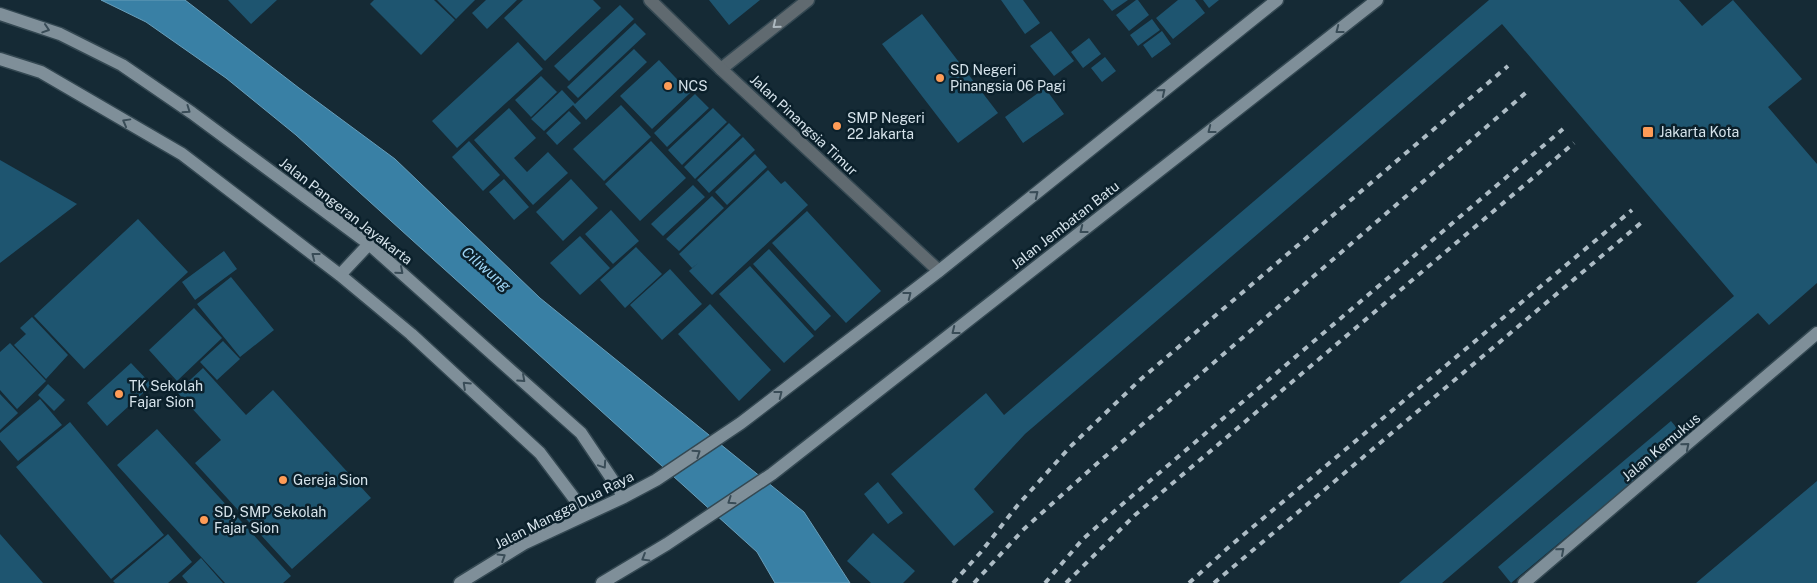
<svg xmlns="http://www.w3.org/2000/svg" width="1817" height="583" font-family="'Public Sans',sans-serif">
<style>
.water{fill:#3980a5;stroke:#689eba}
.building{fill:#1e5570}
.lines{fill:none;stroke-linecap:round;stroke-linejoin:round}
.minor-casing{stroke:#344852;stroke-width:15}
.tertiary-casing{stroke:#344852;stroke-width:15}
.secondary-casing{stroke:#344852;stroke-width:15}
.minor{stroke:#606a70;stroke-width:12}
.tertiary{stroke:#606a70;stroke-width:12}
.secondary{stroke:#7f8f99;stroke-width:12}
.rail{stroke:#adbcc5;stroke-width:4;stroke-dasharray:6 6;stroke-linecap:butt}
.oneway{stroke:#adb9c0}
.oneway2{stroke:#394c57}
.poi-dot{fill:#fe9c57;stroke:#0b202b;stroke-width:2}
.labels{text-anchor:middle;stroke-width:5;stroke-linejoin:round;paint-order:stroke}
.poi-label{font-size:14px;fill:#d6e3eb;stroke:#0b202b;text-anchor:start}
.street-label{font-size:14px;fill:#d6e3eb;stroke:#0b202b}
.water-label{font-size:15px;font-style:italic;fill:#9dd4f4;stroke:#0b202b}
</style>
<rect width="100%" height="100%" fill="#152a35"/>
<path class="water" d="M101 0H185L299 88 395 159 540 298 804 512 850 583H775L757 552 296 135 226 78 146 22Z"/>
<path class="building" d="M228 0H277L251 24Z
M374 0H434L455 20 421 55 370 4Z
M437 0H475L456 19Z
M486 0H517L487 29 472 13Z
M523 0H593L601 8 545 61 504 18Z
M709 0H760L729 25Z
M1001 0H1023L1040 23 1025 34Z
M1103 0H1128L1112 11Z
M1136 0H1138L1149 15 1129 31 1116 15Z
M1178 0H1195L1205 13 1173 39 1156 18Z
M1203 0H1219L1209 8Z
M1489 0H1679L1702 26 1733 0 1802 79 1768 107 1817 164V283L1769 325 1758 313 1442 583H1399L1734 296 1502 24 1025 434 974 489 994 512 954 546 891 474 986 393 1004 415Z
M620 5 634 19 569 81 554 66Z
M922 14 998 113 958 143 882 44Z
M1152 19 1160 30 1138 46 1130 35Z
M635 23 646 34 578 98 567 87Z
M1051 31 1074 61 1054 76 1030 46Z
M1162 31 1171 44 1152 58 1143 45Z
M1089 38 1101 54 1083 68 1071 52Z
M518 42 543 69 457 148 432 121Z
M634 49 647 62 586 120 573 105 544 131 531 119 562 90 575 104Z
M1105 57 1116 71 1102 82 1091 68Z
M659 60 690 93 652 129 620 96Z
M541 76 557 92 531 117 515 100Z
M1045 88 1064 114 1023 143 1005 117Z
M695 94 709 108 667 147 654 133Z
M621 105 651 137 604 181 573 149Z
M509 108 536 138 514 158 527 172 548 152 568 173 533 205 474 140Z
M713 108 727 122 682 165 668 150Z
M569 111 581 123 557 145 546 133Z
M729 123 741 135 695 179 684 167Z
M743 137 755 150 709 193 697 180Z
M469 141 500 175 483 191 452 157Z
M651 141 686 178 640 221 605 184Z
M755 154 767 167 727 205 715 192Z
M0 160 77 204 0 263Z
M768 170 781 184 785 181 808 205 712 295 689 271 698 263 692 268 679 254Z
M504 179 529 207 514 220 489 192Z
M571 179 598 208 563 241 536 212Z
M693 185 705 197 663 236 651 224Z
M712 196 724 208 679 251 666 239Z
M611 210 639 241 613 264 585 234Z
M807 211 881 291 846 323 772 243Z
M138 219 188 272 84 369 34 316Z
M580 236 610 268 580 295 550 263Z
M636 247 662 274 625 308 600 280Z
M769 249 831 316 815 331 753 264Z
M224 251 237 269 195 300 182 282Z
M750 266 814 336 784 363 719 294Z
M670 269 702 304 662 340 630 305Z
M231 277 274 330 240 357 197 304Z
M710 304 771 370 739 401 678 334Z
M194 308 222 338 177 381 149 350Z
M32 317 68 355 46 379 14 345 26 334 20 328Z
M223 341 240 359 217 380 200 362Z
M10 343 46 381 17 409 0 390V352Z
M131 363 152 385 107 426 87 403Z
M203 368 246 415 273 390 371 498 292 569 195 463 221 440 177 392Z
M48 384 65 400 54 411 38 395Z
M0 394 18 413 0 430Z
M40 399 62 425 18 461 0 440V433Z
M1671 421 1685 438 1511 583 1498 567Z
M70 422 164 535 111 579 16 467Z
M157 429 291 576 283 583H225L117 465Z
M1817 481V583H1696Z
M878 482 903 513 888 524 864 494Z
M873 533 915 571 903 583H871L847 561Z
M0 534 43 583H0Z
M168 534 192 562 168 583H115L113 581Z
M201 558 223 583H188L182 576Z"/>
<g class="lines">
<defs>
<path id="minor" d="M721 69 808 0"/>
<path id="tertiary" d="M650 0 721 69 939 271"/>
<path id="secondary" d="M0 14 60 34 122 65 192 113 369 244 581 433 624 497
M0 59 41 72 182 154 340 275 411 334 540 453 586 514
M340 275 369 244
M460 583 525 543 624 497 656 480 741 423 939 271 1277 0
M602 583 667 544 772 474 1377 0
M1524 583 1817 333"/>
</defs>
<use href="#minor" class="minor-casing"/>
<use href="#tertiary" class="tertiary-casing"/>
<use href="#secondary" class="secondary-casing"/>
<use href="#minor" class="minor"/>
<use href="#tertiary" class="tertiary"/>
<use href="#secondary" class="secondary"/>
<path class="rail" d="M953 583 981 552 1017 506 1070 447 1141 379 1508 66
M974 583 1024 529 1093 467 1529 90
M1045 583 1083 539 1125 502 1563 129
M1066 583 1135 515 1574 143
M1189 583 1230 546 1632 210
M1214 583 1642 222"/>
</g>
<defs><path id="oneway-chevron" d="M-2-3.5L2.5 0L-2 3.5" fill="none" stroke-width="1.6" stroke-linecap="round" stroke-linejoin="round" transform="scale(1.25)"/></defs>
<use class="oneway" href="#oneway-chevron" transform="translate(776 25) rotate(141)"/>
<g class="oneway2">
<use href="#oneway-chevron" transform="translate(46 29) rotate(18)"/>
<use href="#oneway-chevron" transform="translate(1339 30) rotate(142)"/>
<use href="#oneway-chevron" transform="translate(1162 92) rotate(-39)"/>
<use href="#oneway-chevron" transform="translate(187 110) rotate(35)"/>
<use href="#oneway-chevron" transform="translate(126 122) rotate(-151)"/>
<use href="#oneway-chevron" transform="translate(1211 130) rotate(142)"/>
<use href="#oneway-chevron" transform="translate(1035 194) rotate(-39)"/>
<use href="#oneway-chevron" transform="translate(1083 230) rotate(142)"/>
<use href="#oneway-chevron" transform="translate(315 256) rotate(-142)"/>
<use href="#oneway-chevron" transform="translate(400 271) rotate(41)"/>
<use href="#oneway-chevron" transform="translate(908 295) rotate(-38)"/>
<use href="#oneway-chevron" transform="translate(955 331) rotate(142)"/>
<use href="#oneway-chevron" transform="translate(522 379) rotate(42)"/>
<use href="#oneway-chevron" transform="translate(466 385) rotate(-137)"/>
<use href="#oneway-chevron" transform="translate(779 394) rotate(-38)"/>
<use href="#oneway-chevron" transform="translate(1686 446) rotate(-40)"/>
<use href="#oneway-chevron" transform="translate(697 453) rotate(-34)"/>
<use href="#oneway-chevron" transform="translate(603 465) rotate(56)"/>
<use href="#oneway-chevron" transform="translate(731 501) rotate(146)"/>
<use href="#oneway-chevron" transform="translate(1561 551) rotate(-41)"/>
<use href="#oneway-chevron" transform="translate(502 557) rotate(-32)"/>
<use href="#oneway-chevron" transform="translate(645 558) rotate(149)"/>
</g>
<g class="poi-dot">
<circle cx="940" cy="78" r="5"/>
<circle cx="668" cy="86" r="5"/>
<circle cx="837" cy="126" r="5"/>
<rect x="1642" y="126" width="12" height="12" rx="2.5"/>
<circle cx="119" cy="394" r="5"/>
<circle cx="283" cy="480" r="5"/>
<circle cx="204" cy="520" r="5"/>
</g>
<g class="labels">
<g class="poi-label">
<text x="950" y="75">SD Negeri<tspan x="950" dy="16">Pinangsia 06 Pagi</tspan></text>
<text x="678" y="91">NCS</text>
<text x="847" y="123">SMP Negeri<tspan x="847" dy="16">22 Jakarta</tspan></text>
<text x="1659" y="137">Jakarta Kota</text>
<text x="129" y="391">TK Sekolah<tspan x="129" dy="16">Fajar Sion</tspan></text>
<text x="293" y="485">Gereja Sion</text>
<text x="214" y="517">SD, SMP Sekolah<tspan x="214" dy="16">Fajar Sion</tspan></text>
</g>
<g class="street-label">
<text transform="translate(804 125) rotate(43)" y="5">Jalan Pinangsia Timur</text>
<text transform="translate(346 211) rotate(38)" y="5">Jalan Pangeran Jayakarta</text>
<text transform="translate(1065 225) rotate(-38)" y="5">Jalan Jembatan Batu</text>
<text transform="translate(1661 447) rotate(-40)" y="5">Jalan Kemukus</text>
<text transform="translate(564 510) rotate(-27)" y="5">Jalan Mangga Dua Raya</text>
</g>
<g class="water-label">
<text transform="translate(486 269) rotate(41)" y="5">Ciliwung</text>
</g>
</g>
</svg>
